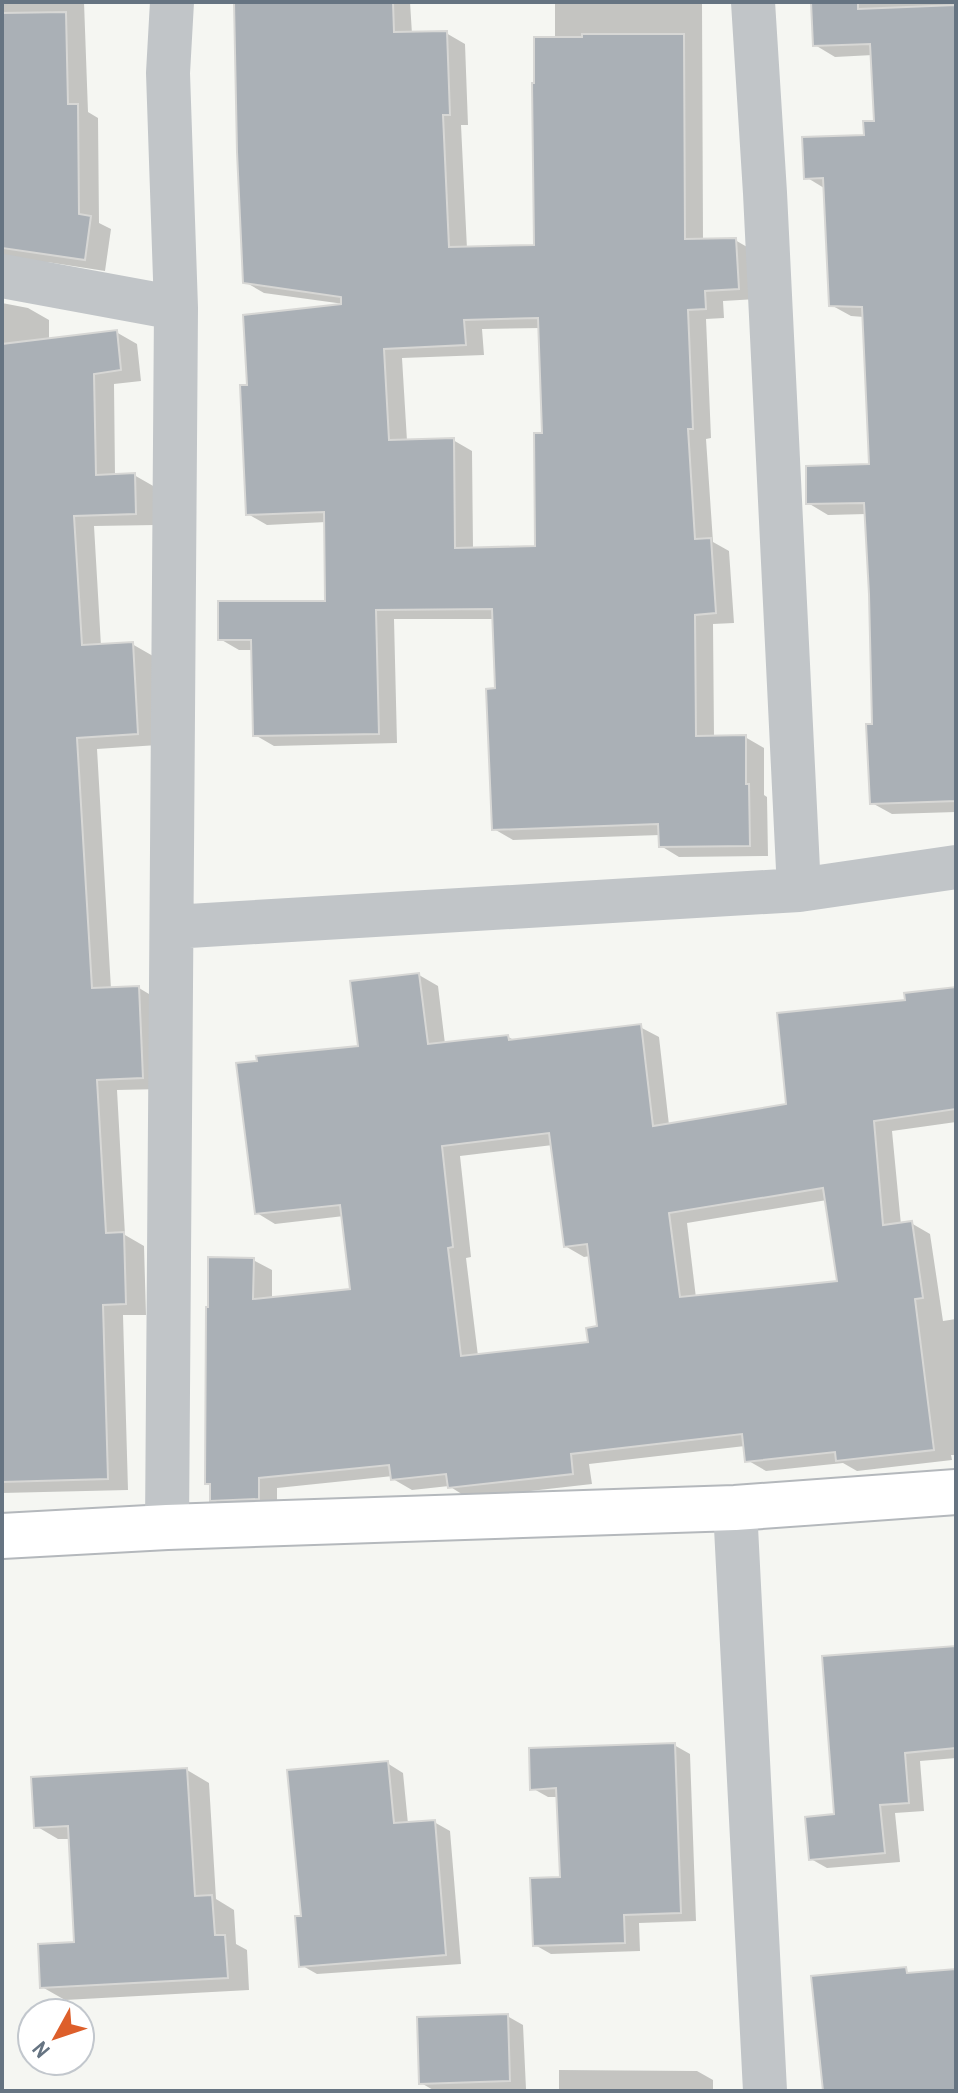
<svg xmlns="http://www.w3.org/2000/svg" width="958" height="2093" font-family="'Archivo Narrow',sans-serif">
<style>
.shadow{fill:#0003;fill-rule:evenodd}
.building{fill:#aab0b6;stroke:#d7d7d5;stroke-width:2;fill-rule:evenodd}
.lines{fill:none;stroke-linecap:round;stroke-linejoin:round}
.secondary-casing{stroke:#b4b8bc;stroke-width:48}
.street{stroke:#c1c5c8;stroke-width:44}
.secondary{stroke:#fff;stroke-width:44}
</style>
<rect width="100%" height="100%" fill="#f5f6f2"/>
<path class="shadow" d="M2 2H84L88 112 98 118 99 223 111 229 105 271 47 262 2 275Z
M236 2H410L412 34 446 33 465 44 468 125H461L467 249 536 247 555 39V2H702L703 241 735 240 754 251 757 299 723 301 724 318 706 319 711 438 706 439 713 542 729 551 734 623 713 624 714 737H745L764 748V795L767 797 768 856 679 857 661 846 660 835 513 840 494 829 497 690 494 619H394L397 743 274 746 255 735 253 650H239L220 639 327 603 326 522 267 525 248 514 249 387 344 304 264 293 245 282ZM541 328 544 435 537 548 473 549 472 451 453 440 407 441 402 358 484 355 482 329Z
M838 2H956V812L892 814 872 803 874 725 871 594 866 514 828 515 808 503 871 466 864 317 851 316 831 305 824 188 806 177 866 137 876 123 873 55 835 57 815 45Z
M2 303 28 308 49 320V340L116 332 137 344 141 381 114 384 115 476 134 475 155 487 156 525 94 526 101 646 132 644 153 656 158 745 97 749 111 989 139 988 159 1000 163 1089 117 1090 125 1235 144 1246 146 1315H123L128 1490 2 1493Z
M419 975 438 986 445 1044 508 1037 516 1041 640 1027 659 1037 669 1125 788 1106 907 1002 956 988V1122L892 1131 901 1225 911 1223 930 1234 943 1321 956 1319V1455H951L952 1460 857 1471 843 1463 766 1471 747 1460 745 1446 589 1464 592 1484 468 1498 449 1486 412 1490 393 1479V1476L277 1488V1509L231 1510 212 1499V1486L207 1483 253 1260 272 1270V1299L352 1291 344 1216 275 1224 257 1213 360 1048ZM553 1145 565 1246 584 1257 590 1256 599 1328 590 1343 478 1356 466 1258 471 1257 460 1156ZM827 1200 839 1282 696 1298 687 1223Z
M956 1648V1758L920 1761 924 1811 895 1813 900 1862 827 1868 811 1859 836 1816Z
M674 1745 690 1754 696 1921 639 1923 640 1951 551 1954 535 1945 562 1879 559 1797H548L532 1788Z
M387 1763 403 1773 408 1824 434 1822 450 1831 461 1964 317 1974 301 1965Z
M187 1770 209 1783 216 1899 234 1910 236 1944 247 1950 249 1990 65 2000 42 1987 76 1944 71 1839H58L36 1826Z
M507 2016 523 2025 526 2089 435 2091 421 2083Z
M559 2070 697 2071 713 2080V2091H559Z"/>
<path class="building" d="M234 2H393L394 32 447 31 450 115H443L449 247 534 245 532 83H534V37H582V34H684L685 239 736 238 739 289 705 291 706 309 688 310 693 429H688L695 539 711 538 716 613 695 615 696 736 746 735V784H749L750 846 659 847 658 824 492 830 486 689 495 688 492 609 376 610 379 734 253 736 251 640H218V601H325L324 512 246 515 240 385H247L243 315 341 304V297L243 283 237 152ZM538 318 542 433H534L535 546 455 548 454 438 389 440 384 349 466 345 464 320Z
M811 2H858V9L956 5V801L870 804 866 724H872L869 594 864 503 806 504V466L869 464 862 307 829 306 823 178 804 179 802 137 864 135 863 121H874L870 44 813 46Z
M66 12 68 104H78L79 214 91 216 85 260 2 248V13Z
M117 330 121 370 94 374 96 475 135 473 136 514 74 516 82 645 133 642 138 734 77 738 92 988 139 986 143 1078 97 1080 106 1233 124 1232 126 1304 103 1305 108 1479 2 1482V344Z
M419 973 428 1044 508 1035 509 1040 641 1024 653 1126 786 1104 777 1013 905 1000 904 993 956 987V1109L874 1121 883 1225 912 1221 923 1298 915 1299 934 1450 836 1461 835 1452 745 1462 742 1434 571 1454 573 1474 448 1488 446 1474 391 1480 389 1465 259 1478V1499L210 1501V1484H205L206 1307H208V1257L254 1258 253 1299 350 1289 340 1205 255 1214 236 1063 257 1061 256 1056 358 1046 350 981ZM549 1133 564 1247 587 1244 597 1326 586 1328 588 1342 461 1356 448 1248 453 1247 442 1146ZM823 1188 837 1281 680 1297 669 1213Z
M956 1646V1748L905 1753 909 1803 880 1805 885 1853 809 1860 805 1817 834 1814 822 1656Z
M675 1743 681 1913 624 1915 625 1943 533 1946 530 1878 560 1877 556 1788 530 1790 529 1748Z
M388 1761 394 1823 435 1820 446 1955 299 1967 295 1916H301L287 1770Z
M187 1768 195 1896 212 1895 215 1935H225L228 1978 40 1988 38 1944 74 1942 68 1826 34 1828 31 1777Z
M906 1967 907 1973 956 1969V2091H823L811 1976Z
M508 2014 510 2081 419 2084 417 2017Z"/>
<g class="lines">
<defs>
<path id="secondary" d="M2 1536 167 1527 735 1508 956 1492"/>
</defs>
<use href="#secondary" class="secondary-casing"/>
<path class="street" d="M753 2 765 193 799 890
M2 276 176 308
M172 927 799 890 956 867
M735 1508 765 2091
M167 1527 176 308 168 73 172 2"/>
<use href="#secondary" class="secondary"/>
</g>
<rect width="958" height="2093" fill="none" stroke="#667482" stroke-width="8"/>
<g transform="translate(56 2037) rotate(230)"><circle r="38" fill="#ffffff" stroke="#c2c7cd" stroke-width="2"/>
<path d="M0-6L14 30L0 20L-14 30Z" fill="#dd5f2b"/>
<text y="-12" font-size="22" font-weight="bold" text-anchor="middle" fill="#667482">N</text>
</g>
</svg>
